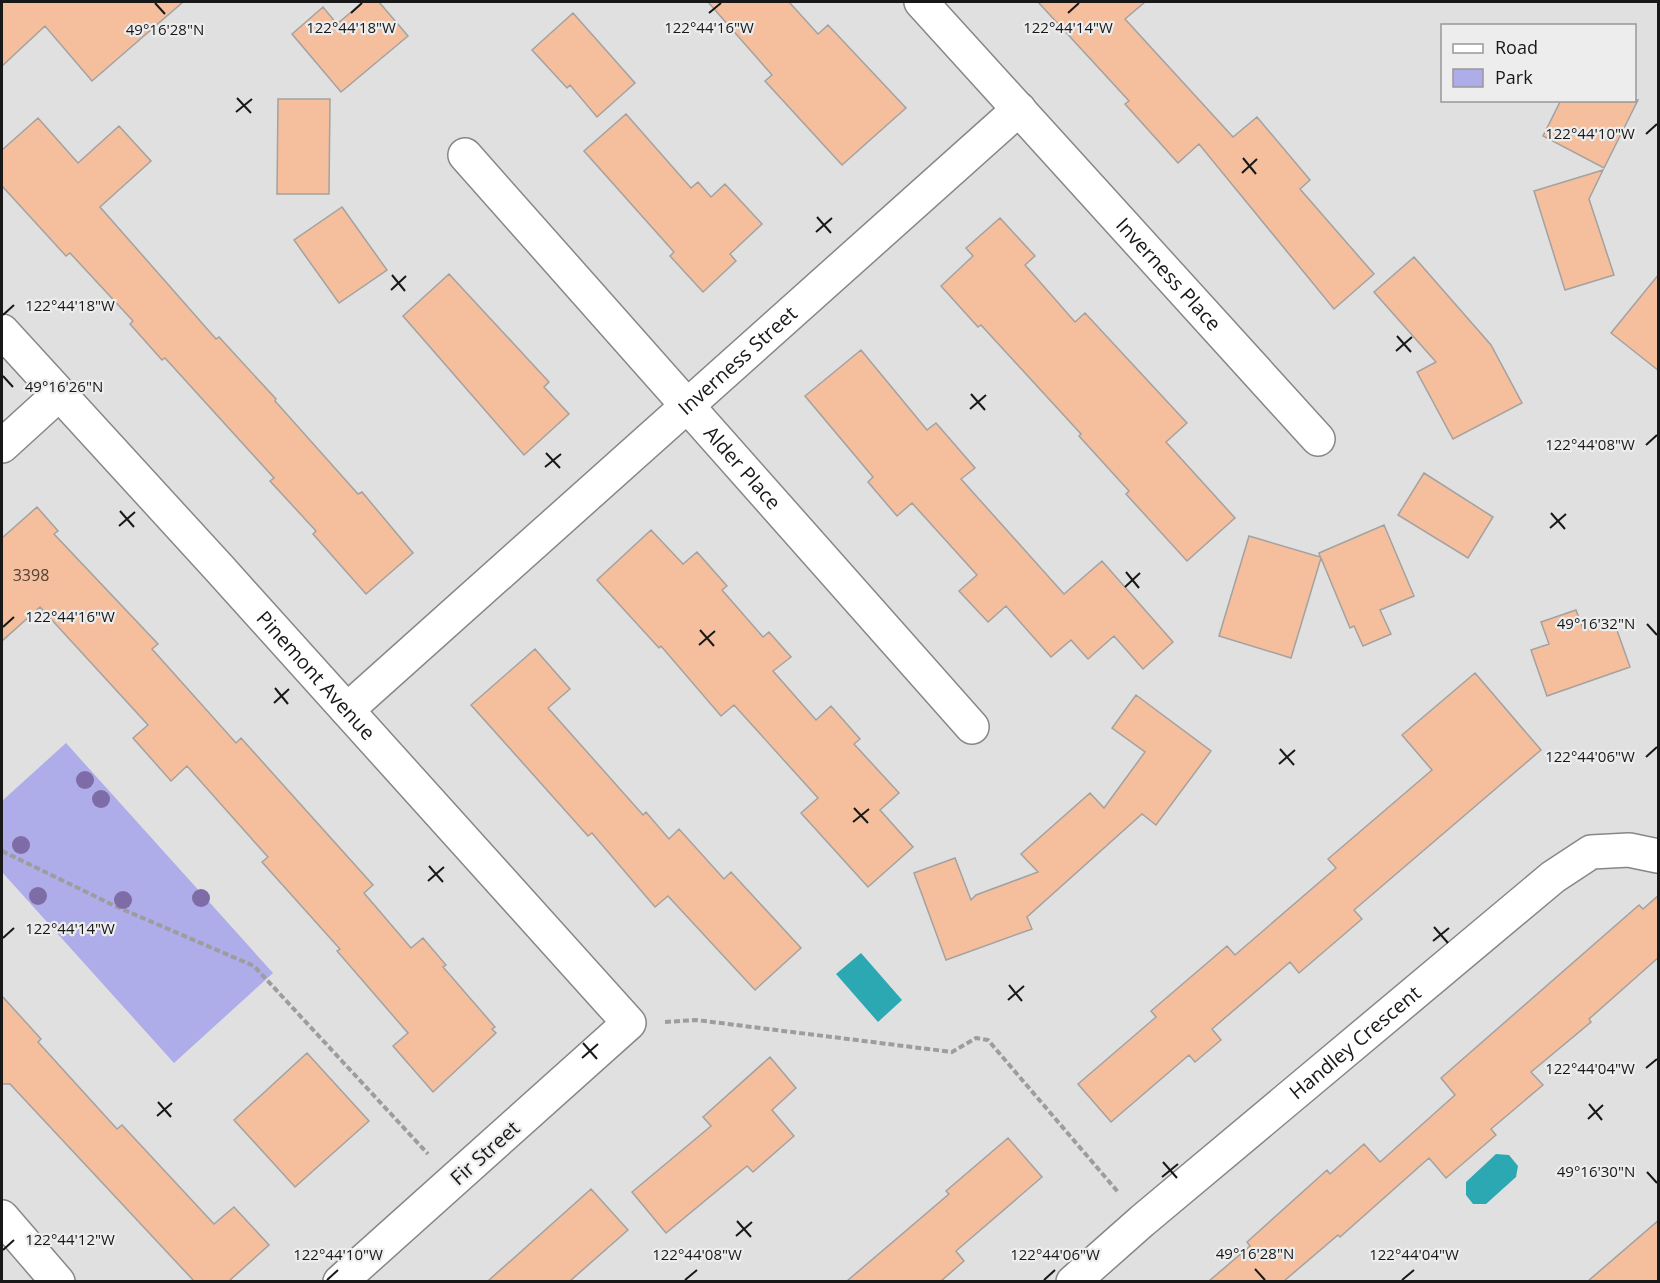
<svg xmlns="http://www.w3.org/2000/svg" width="1660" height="1283" font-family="'Open Sans',sans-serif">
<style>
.green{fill:#aeace9}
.water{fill:#2ca8b2}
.building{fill:#f5be9c;stroke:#a3a2a1;stroke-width:1.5}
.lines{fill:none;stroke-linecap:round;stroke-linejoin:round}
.street-casing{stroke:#878787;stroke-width:36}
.path{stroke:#9d9d9e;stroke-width:4;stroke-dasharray:6 3;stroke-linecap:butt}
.street{stroke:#fff;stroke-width:33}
.tree{fill:#7e6ca7}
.ticks{fill:none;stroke:#181818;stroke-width:2}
.labels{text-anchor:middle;stroke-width:4.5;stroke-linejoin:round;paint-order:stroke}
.number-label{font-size:16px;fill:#4f4239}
.street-label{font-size:20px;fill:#181818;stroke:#ededee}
.ticks-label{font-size:15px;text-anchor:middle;fill:#181818;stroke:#ededee;stroke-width:4.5;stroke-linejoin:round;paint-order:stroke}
</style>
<rect width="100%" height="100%" fill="#e0e0e1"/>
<path class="green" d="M66 743 273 973 174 1063 2 872V801Z"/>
<path class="water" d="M861 953 902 1000 878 1022 836 974Z
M1496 1154 1509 1155 1518 1166 1516 1177 1486 1204H1473L1466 1195V1182Z"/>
<path class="building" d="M2 2H183L92 81 45 26 2 66Z
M363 2H379L408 36 341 92 292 34 323 7 337 24Z
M708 2H789L818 34 828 25 906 108 842 165 765 81 772 75Z
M1038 2H1145L1125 19 1233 137 1257 117 1310 180 1300 189 1374 274 1334 309 1199 144 1178 163 1125 104 1129 101Z
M573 13 635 83 597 117 570 85 567 88 532 50Z
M278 99H330L329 194H277Z
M1561 100H1638L1604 168 1543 136Z
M626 114 691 188 698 182 711 197 725 184 762 224 730 254 736 261 703 292 670 256 674 252 584 151Z
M38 118 78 163 119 126 151 161 100 207 216 339 219 337 276 399 275 401 358 494 362 492 413 553 366 594 313 534 316 531 270 481 274 478 165 358 162 360 130 324 133 321 70 253 66 256 2 186V150Z
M1603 170 1589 199 1614 275 1565 290 1534 191Z
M342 207 387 270 339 303 294 240Z
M1000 218 1035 256 1025 265 1075 322 1085 313 1187 423 1166 442 1235 518 1187 561 1126 494 1129 491 1079 436 1081 434 981 325 978 327 941 286 973 256 966 248Z
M1414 257 1491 345 1522 403 1453 439 1417 372 1436 362 1374 292Z
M449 274 549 382 544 387 569 414 524 455 403 316Z
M1659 274V371L1611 333Z
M861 350 927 430 936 423 975 468 961 479 1064 594 1102 561 1173 642 1143 669 1114 636 1088 659 1071 640 1051 657 1006 606 988 622 959 591 977 575 912 503 897 516 868 482 873 477 805 396Z
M1424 473 1493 517 1468 558 1398 515Z
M37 507 58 531 54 534 158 644 152 649 236 743 241 738 373 885 364 893 411 948 423 938 446 965 443 967 495 1027 492 1029 496 1033 433 1092 393 1046 408 1033 337 951 340 949 262 862 268 857 187 766 171 781 133 738 148 725 40 607 2 641V538Z
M1384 525 1414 596 1380 610 1391 634 1363 646 1354 626 1350 628 1321 558 1291 658 1219 636 1249 536 1320 557 1319 553Z
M651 530 683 564 697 552 727 586 722 590 763 637 769 632 791 657 773 671 816 720 831 706 860 739 854 744 899 793 880 810 913 847 868 887 801 813 818 798 734 705 721 716 661 646 659 648 597 580Z
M1576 610 1583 629 1613 619 1630 667 1547 696 1531 650 1549 644 1541 622Z
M535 649 570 689 548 708 643 815 646 812 669 839 679 829 724 879 731 872 801 948 755 990 668 896 655 907 592 833 588 836 471 705Z
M1475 673 1541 750 1354 910 1362 919 1299 973 1290 962 1212 1029 1221 1040 1195 1062 1189 1055 1111 1122 1078 1084 1156 1017 1151 1011 1227 946 1235 955 1336 868 1328 859 1432 770 1402 735Z
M1136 695 1211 751 1156 825 1142 814 1027 917 1032 929 946 960 914 873 955 858 971 900 976 895 1038 872 1021 854 1090 793 1104 808 1145 752 1112 728Z
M1659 895V957L1589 1019 1591 1022 1531 1072 1543 1085 1491 1129 1496 1135 1446 1178 1429 1158 1340 1237 1338 1235 1284 1281H1209L1250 1246 1247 1242 1327 1170 1330 1174 1364 1144 1380 1162 1455 1095 1441 1078 1639 905 1643 909Z
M2 996 41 1039 38 1042 117 1129 122 1125 214 1224 234 1207 269 1245 229 1281H194L10 1084H2Z
M307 1053 369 1121 295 1187 234 1120Z
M770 1057 796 1088 772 1110 794 1136 753 1172 747 1166 666 1233 632 1192 711 1126 703 1117Z
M1008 1138 1042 1177 956 1251 964 1261 941 1281H847L949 1194 946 1191Z
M591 1189 628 1230 570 1281H488Z
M1659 1220V1281H1588Z"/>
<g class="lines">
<defs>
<g id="street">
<path id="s1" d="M921 2 1318 439"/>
<path id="s2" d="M465 155 972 727"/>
<path id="s3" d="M2 331 219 568 629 1023 340 1282"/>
<path d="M2 446 58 395"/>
<path id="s4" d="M347 710 1019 109"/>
<path d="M2 1217 58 1282"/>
<path id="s5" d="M1073 1282 1142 1221 1553 877 1591 852 1629 850 1658 856"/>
</g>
</defs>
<use href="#street" class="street-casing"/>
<path class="path" d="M2 851 115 906 254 966 428 1154
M665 1022 696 1020 952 1052 976 1038 988 1040 1118 1192"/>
<use href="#street" class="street"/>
</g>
<g class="tree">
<circle cx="85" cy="780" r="9"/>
<circle cx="101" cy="799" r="9"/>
<circle cx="21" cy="845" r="9"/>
<circle cx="38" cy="896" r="9"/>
<circle cx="201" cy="898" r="9"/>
<circle cx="123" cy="900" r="9"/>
</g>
<path class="ticks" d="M155 3 165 14M351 13 362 3M709 13 721 3M1068 13 1079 3M237 98 251 113M236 112 252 99M1646 134 1657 124M1243 158 1256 174M1242 173 1257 159M817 217 831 233M816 232 832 218M392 275 405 291M391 290 406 276M3 315 14 305M1397 336 1411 352M1396 351 1412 337M3 376 13 387M971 394 985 410M970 409 986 395M1646 445 1657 435M546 453 560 468M545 467 561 454M120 511 134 527M1551 513 1565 529M119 526 135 512M1550 528 1566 514M1126 572 1139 588M1125 587 1140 573M1647 624 1657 635M3 627 14 617M700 630 714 646M699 645 715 631M275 688 288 704M274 703 289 689M1280 749 1294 765M1646 757 1657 747M1279 764 1295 750M854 808 868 823M853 822 869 809M429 866 443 882M428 881 444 867M1434 927 1448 943M3 938 14 928M1433 941 1449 928M1009 985 1022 1001M1008 1000 1024 986M583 1043 597 1059M582 1058 598 1044M1646 1068 1657 1059M158 1102 171 1117M1589 1104 1602 1120M157 1116 172 1103M1588 1119 1603 1105M1163 1162 1177 1178M1647 1172 1657 1183M1162 1177 1178 1164M737 1221 751 1237M736 1236 752 1222M3 1250 14 1240M1255 1269 1265 1280M327 1280 338 1270M685 1280 697 1270M1044 1280 1055 1270M1402 1280 1414 1270"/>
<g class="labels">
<g class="number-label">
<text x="31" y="581">3398</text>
</g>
<g class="street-label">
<text dy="7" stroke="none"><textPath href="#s1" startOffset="368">Inverness Place</textPath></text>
<text dy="7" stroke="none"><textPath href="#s4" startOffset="524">Inverness Street</textPath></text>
<text dy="7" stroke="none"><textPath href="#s2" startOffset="418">Alder Place</textPath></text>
<text dy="7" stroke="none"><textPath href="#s3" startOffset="466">Pinemont Avenue</textPath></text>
<text dy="7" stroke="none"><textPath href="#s5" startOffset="370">Handley Crescent</textPath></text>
<text transform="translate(485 1153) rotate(-42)" y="7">Fir Street</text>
</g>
</g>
<g class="ticks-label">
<text x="351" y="33">122°44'18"W</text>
<text x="709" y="33">122°44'16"W</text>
<text x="1068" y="33">122°44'14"W</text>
<text x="165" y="35">49°16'28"N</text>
<text x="1590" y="139">122°44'10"W</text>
<text x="70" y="311">122°44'18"W</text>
<text x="64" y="392">49°16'26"N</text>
<text x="1590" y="450">122°44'08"W</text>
<text x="70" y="622">122°44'16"W</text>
<text x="1596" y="629">49°16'32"N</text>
<text x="1590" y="762">122°44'06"W</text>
<text x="70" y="934">122°44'14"W</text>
<text x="1590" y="1074">122°44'04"W</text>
<text x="1596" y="1177">49°16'30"N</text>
<text x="70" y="1245">122°44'12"W</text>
<text x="1255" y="1259">49°16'28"N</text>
<text x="338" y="1260">122°44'10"W</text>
<text x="697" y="1260">122°44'08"W</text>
<text x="1055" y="1260">122°44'06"W</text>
<text x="1414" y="1260">122°44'04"W</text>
</g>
<rect width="1660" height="1283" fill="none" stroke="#181818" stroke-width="6"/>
<rect x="1441" y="24" width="195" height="78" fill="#ededee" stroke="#989898" stroke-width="1.5"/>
<rect x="1453" y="44" width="30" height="9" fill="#ffffff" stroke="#989898" stroke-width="1.5"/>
<text x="1495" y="54" font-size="18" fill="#181818">Road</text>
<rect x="1453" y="69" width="30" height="18" fill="#aeace9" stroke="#989898" stroke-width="1.5"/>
<text x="1495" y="84" font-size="18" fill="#181818">Park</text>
</svg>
